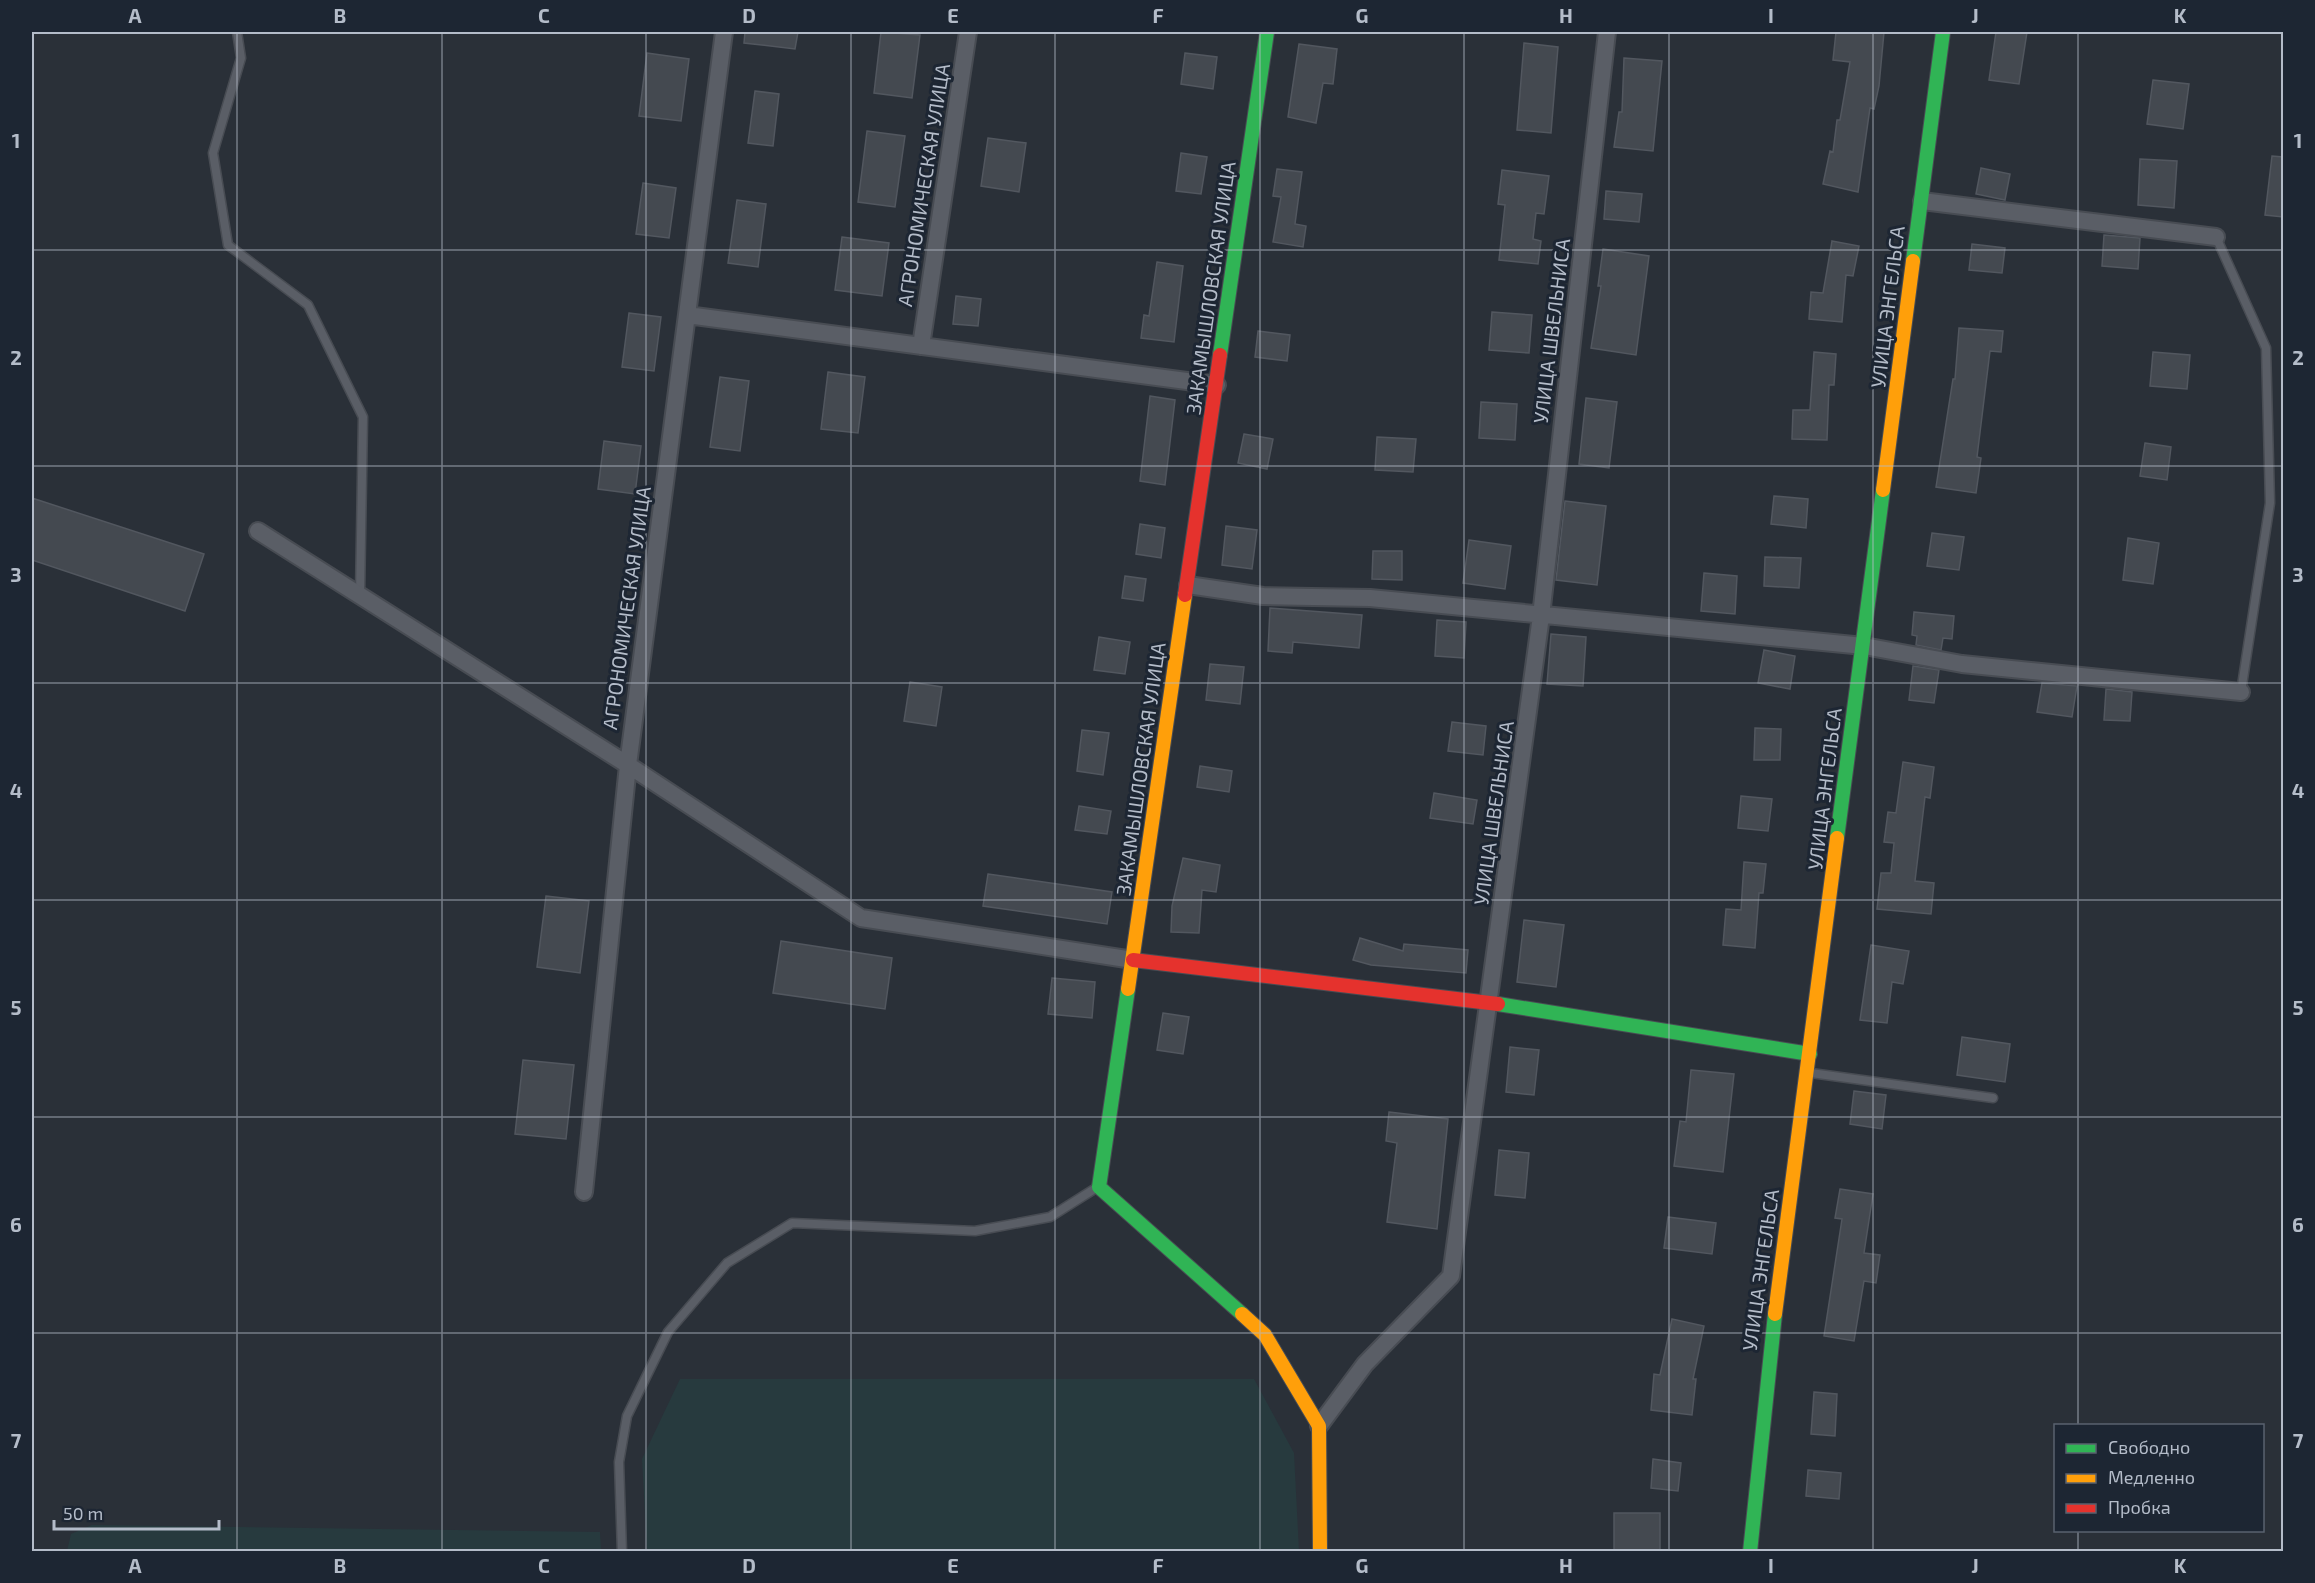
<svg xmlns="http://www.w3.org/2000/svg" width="2315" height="1583" font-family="'Exo 2',sans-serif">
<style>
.green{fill:#273a3e}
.building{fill:#444950;stroke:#52575f;stroke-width:1.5}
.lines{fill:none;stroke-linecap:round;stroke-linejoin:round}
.lane-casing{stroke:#484c53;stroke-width:11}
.street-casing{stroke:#484c53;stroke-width:20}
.fast-casing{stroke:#484c53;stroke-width:16}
.slow-casing{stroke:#484c53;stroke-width:16}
.jam-casing{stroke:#484c53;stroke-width:16}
.lane{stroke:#5a5e66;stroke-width:8}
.street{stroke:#5a5e66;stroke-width:16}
.fast{stroke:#30b455;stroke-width:14}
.slow{stroke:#ff9f0a;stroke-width:14}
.jam{stroke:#e5322d;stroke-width:14}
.grid{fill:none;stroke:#b4bcc9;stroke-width:1.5;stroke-opacity:0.55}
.labels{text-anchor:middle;stroke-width:6;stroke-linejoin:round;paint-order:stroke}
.street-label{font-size:20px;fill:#b4bcc9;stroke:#1d2633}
.neatline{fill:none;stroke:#b4bcc9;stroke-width:2}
.grid-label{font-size:20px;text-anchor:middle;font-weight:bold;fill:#b4bcc9}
</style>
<rect width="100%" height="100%" fill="#2a3038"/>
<path class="green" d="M680 1379H1254L1294 1453 1299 1551H647L642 1459Z
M92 1525 600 1532 601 1551H67L71 1534Z"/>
<path class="building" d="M745 32H798L795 49 744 43Z
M881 32 920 35 912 98 874 93Z
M1836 32H1884L1879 86 1874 109 1870 108 1858 192 1823 184 1830 151 1833 152 1837 120H1840L1850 62 1833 60Z
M1996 32H2027L2019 84 1989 80Z
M1524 43 1558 47 1551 133 1517 130Z
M1299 44 1337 49 1333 84 1323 83 1316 123 1288 117Z
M647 53 689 59 681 121 639 116Z
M1185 53 1217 57 1213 89 1181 84Z
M1624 58 1662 61 1653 151 1614 147 1619 112H1622Z
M2153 80 2189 84 2183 129 2147 124Z
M755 91 779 94 773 146 748 143Z
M867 131 905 136 895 207 858 202Z
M988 138 1026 143 1019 192 981 186Z
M1181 153 1207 157 1201 194 1176 191Z
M2272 156 2283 157V217L2265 215Z
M2140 159 2177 161 2174 208 2138 205Z
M1981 168 2010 174 2005 200 1976 194Z
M1277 169 1302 172 1295 224 1306 226 1303 247 1273 242 1281 197 1273 196Z
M1502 170 1549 176 1544 214 1536 213 1533 239 1541 241 1538 264 1499 260 1505 205 1498 204Z
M643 183 676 188 669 238 636 234Z
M1606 191 1642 194 1639 222 1604 219Z
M737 200 766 204 758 267 728 263Z
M2104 235 2140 238 2138 269 2102 266Z
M842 237 889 243 882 296 835 290Z
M1832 241 1859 246 1853 276 1846 275 1842 322 1809 319 1811 292 1823 293Z
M1972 244 2005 248 2002 273 1969 270Z
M1603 249 1649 256 1636 355 1591 348 1601 286H1598Z
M1157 262 1183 266 1174 342 1141 338 1144 315 1149 316Z
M956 296 981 299 978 326 953 324Z
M1492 312 1532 315 1529 353 1489 350Z
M629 313 661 317 654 371 622 367Z
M1959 328 2003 331 2001 352 1990 351 1977 457 1981 458 1976 493 1936 487 1953 379H1955Z
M1258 331 1290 335 1287 361 1255 357Z
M1814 352 1836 354 1834 385H1829L1827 440 1792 439 1793 410H1810Z
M2153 352 2190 355 2187 389 2150 386Z
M828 372 865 377 858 433 821 429Z
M720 377 749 381 740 451 710 447Z
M1150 396 1175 400 1165 485 1140 481Z
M1586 398 1617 402 1609 468 1579 464Z
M1481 402 1517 404 1515 440 1479 438Z
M1244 434 1273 439 1267 469 1238 463Z
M1377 437 1416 439 1413 472 1375 470Z
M604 441 641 446 635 494 598 489Z
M2145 443 2171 447 2167 480 2140 476Z
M1774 496 1808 499 1806 528 1771 524Z
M32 498 204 554 185 611 32 560Z
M1565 501 1606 506 1597 585 1556 580Z
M1140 524 1165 528 1161 558 1136 554Z
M1226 526 1257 530 1252 569 1222 565Z
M1932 533 1964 537 1959 570 1927 566Z
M2128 538 2159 543 2153 584 2123 580Z
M1469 540 1511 546 1505 589 1463 583Z
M1373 551H1402V580L1372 579Z
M1765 557 1801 558 1799 588 1764 586Z
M1704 573 1737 576 1735 614 1701 611Z
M1125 576 1146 579 1143 601 1122 598Z
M1270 608 1362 615 1359 648 1293 642 1292 653 1268 651Z
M1914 612 1954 616 1952 639 1943 638 1941 650 1916 645 1917 636 1912 635Z
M1437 620 1466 622 1464 658 1435 656Z
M1551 634 1586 637 1583 686 1547 684Z
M1099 637 1130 642 1125 674 1094 670Z
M1764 650 1795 656 1790 689 1758 683Z
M1210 664 1244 667 1240 704 1206 700Z
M1913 666 1939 670 1934 703 1909 700Z
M910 682 942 687 936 726 904 721Z
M2042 683 2077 686 2072 717 2037 712Z
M2106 689 2132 692 2130 721 2104 720Z
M1452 722 1486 726 1483 755 1448 751Z
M1755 728 1781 729 1780 760H1754Z
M1082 730 1109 733 1103 775 1077 771Z
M1903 762 1934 767 1930 798 1925 797 1915 881 1934 883 1931 914 1877 909 1881 873H1891L1894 843 1884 842 1888 812 1896 813Z
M1200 766 1232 771 1229 792 1197 787Z
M1434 793 1477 800 1473 824 1430 818Z
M1741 796 1772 799 1768 831 1738 828Z
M1079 806 1111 811 1107 834 1075 830Z
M1183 858 1220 865 1216 892 1202 890 1199 933 1171 932 1172 906Z
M1744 862 1766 864 1763 893H1759L1755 948 1723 945 1726 909 1741 910Z
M988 874 1112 892 1107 924 983 906Z
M546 896 589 901 580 973 537 967Z
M1524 920 1564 925 1556 987 1517 982Z
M1360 938 1403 951 1404 944 1468 950 1466 973 1371 965 1353 960Z
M781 941 892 958 885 1009 773 993Z
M1871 945 1909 951 1903 984 1892 982 1887 1023 1860 1020Z
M1052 978 1095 982 1092 1018 1048 1014Z
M1163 1013 1189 1017 1183 1054 1157 1050Z
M1962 1037 2010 1044 2005 1082 1957 1075Z
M1510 1047 1539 1050 1534 1095 1506 1092Z
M523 1060 574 1065 566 1139 515 1134Z
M1691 1070 1734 1074 1723 1172 1674 1166 1680 1121 1686 1122Z
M1854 1091 1886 1095 1882 1129 1850 1124Z
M1389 1112 1448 1119 1437 1229 1387 1222 1397 1143 1386 1141Z
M1499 1150 1529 1153 1525 1198 1495 1195Z
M1840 1189 1873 1194 1864 1253 1880 1255 1876 1283 1864 1281 1854 1341 1824 1336 1842 1219 1835 1218Z
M1668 1217 1716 1223 1712 1254 1664 1248Z
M1672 1319 1704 1326 1693 1379H1696L1692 1415 1651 1410 1654 1374 1660 1375Z
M1814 1392 1837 1394 1835 1436 1811 1434Z
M1653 1459 1681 1463 1678 1491 1651 1488Z
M1808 1470 1841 1473 1839 1499 1806 1496Z
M1614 1513H1660V1551H1614Z"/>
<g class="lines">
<defs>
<path id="lane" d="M237 32 241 58 213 153 228 245 308 305 363 417 360 596
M2216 237 2266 348 2270 503 2241 692
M1811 1073 1993 1098
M622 1552 619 1462 627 1416 668 1332 727 1263 792 1223 975 1231 1050 1217 1096 1188"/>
<path id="street" d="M1922 201 2216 237
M687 315 1217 385
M921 346 968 32
M258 531 628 765 861 918 1133 960
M1188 585 1263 596 1370 598 1864 646 1962 664 2241 692
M584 1192 628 765 724 32
M1319 1426 1365 1364 1451 1276 1541 616 1607 32"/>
<path id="fast" d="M1913 261 1943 32
M1220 355 1267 32
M1837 838 1883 490
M1128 989 1099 1187 1242 1314
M1498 1004 1810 1054
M1750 1552 1775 1314"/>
<path id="slow" d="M1883 490 1913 261
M1128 989 1185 595
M1242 1314 1265 1335 1319 1426 1320 1552
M1775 1314 1837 838"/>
<path id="jam" d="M1185 595 1220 355
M1133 960 1498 1004"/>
</defs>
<use href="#lane" class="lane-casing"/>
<use href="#street" class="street-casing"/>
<use href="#fast" class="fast-casing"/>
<use href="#slow" class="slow-casing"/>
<use href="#jam" class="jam-casing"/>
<use href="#lane" class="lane"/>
<use href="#street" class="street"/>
<use href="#fast" class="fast"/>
<use href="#slow" class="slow"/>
<use href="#jam" class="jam"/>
</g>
<path class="grid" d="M237 32V1552M442 32V1552M646 32V1552M851 32V1552M1055 32V1552M1260 32V1552M1464 32V1552M1669 32V1552M1873 32V1552M2078 32V1426M32 250H2284M32 466H2284M32 683H2284M32 900H2284M32 1117H2284M32 1333H2284M2078 1530V1552"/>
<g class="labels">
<g class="street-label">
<text transform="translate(924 185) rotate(-81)" y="7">АГРОНОМИЧЕСКАЯ УЛИЦА</text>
<text transform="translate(1211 288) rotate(-82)" y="7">ЗАКАМЫШЛОВСКАЯ УЛИЦА</text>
<text transform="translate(1888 307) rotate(-83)" y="7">УЛИЦА ЭНГЕЛЬСА</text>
<text transform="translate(1552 331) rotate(-83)" y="7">УЛИЦА ШВЕЛЬНИСА</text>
<text transform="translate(627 608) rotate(-82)" y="7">АГРОНОМИЧЕСКАЯ УЛИЦА</text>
<text transform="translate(1141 769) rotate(-82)" y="7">ЗАКАМЫШЛОВСКАЯ УЛИЦА</text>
<text transform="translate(1825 789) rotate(-83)" y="7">УЛИЦА ЭНГЕЛЬСА</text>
<text transform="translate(1494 813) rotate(-82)" y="7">УЛИЦА ШВЕЛЬНИСА</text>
<text transform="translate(1761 1270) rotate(-82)" y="7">УЛИЦА ЭНГЕЛЬСА</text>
</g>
</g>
<rect width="2315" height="1583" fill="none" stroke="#1d2633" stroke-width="66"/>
<rect x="2054" y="1424" width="210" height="108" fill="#1d2633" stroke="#59626f" stroke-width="1.5"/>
<rect x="2066" y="1444" width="30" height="9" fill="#30b455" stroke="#59626f" stroke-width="1.5"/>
<text x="2108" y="1454" font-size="18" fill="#b4bcc9">Свободно</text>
<rect x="2066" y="1474" width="30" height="9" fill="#ff9f0a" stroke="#59626f" stroke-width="1.5"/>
<text x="2108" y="1484" font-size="18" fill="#b4bcc9">Медленно</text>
<rect x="2066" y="1504" width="30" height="9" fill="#e5322d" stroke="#59626f" stroke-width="1.5"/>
<text x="2108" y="1514" font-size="18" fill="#b4bcc9">Пробка</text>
<path d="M54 1520v9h165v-9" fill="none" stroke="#b4bcc9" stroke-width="3"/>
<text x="63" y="1520" font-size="18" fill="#b4bcc9" stroke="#1d2633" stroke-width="4.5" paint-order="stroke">50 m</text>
<rect x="33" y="33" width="2249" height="1517" class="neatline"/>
<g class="grid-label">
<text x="135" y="23">A</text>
<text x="340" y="23">B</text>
<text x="544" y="23">C</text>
<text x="749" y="23">D</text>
<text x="953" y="23">E</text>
<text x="1158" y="23">F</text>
<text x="1362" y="23">G</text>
<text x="1566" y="23">H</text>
<text x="1771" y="23">I</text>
<text x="1975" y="23">J</text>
<text x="2180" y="23">K</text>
<text x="16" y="148">1</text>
<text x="2298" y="148">1</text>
<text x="16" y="365">2</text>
<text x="2298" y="365">2</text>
<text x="16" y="582">3</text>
<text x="2298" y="582">3</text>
<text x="16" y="798">4</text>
<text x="2298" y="798">4</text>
<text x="16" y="1015">5</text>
<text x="2298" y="1015">5</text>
<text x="16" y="1232">6</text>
<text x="2298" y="1232">6</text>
<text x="16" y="1448">7</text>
<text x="2298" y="1448">7</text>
<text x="135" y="1573">A</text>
<text x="340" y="1573">B</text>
<text x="544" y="1573">C</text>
<text x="749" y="1573">D</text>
<text x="953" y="1573">E</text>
<text x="1158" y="1573">F</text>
<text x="1362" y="1573">G</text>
<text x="1566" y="1573">H</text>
<text x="1771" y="1573">I</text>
<text x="1975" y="1573">J</text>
<text x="2180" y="1573">K</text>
</g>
</svg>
